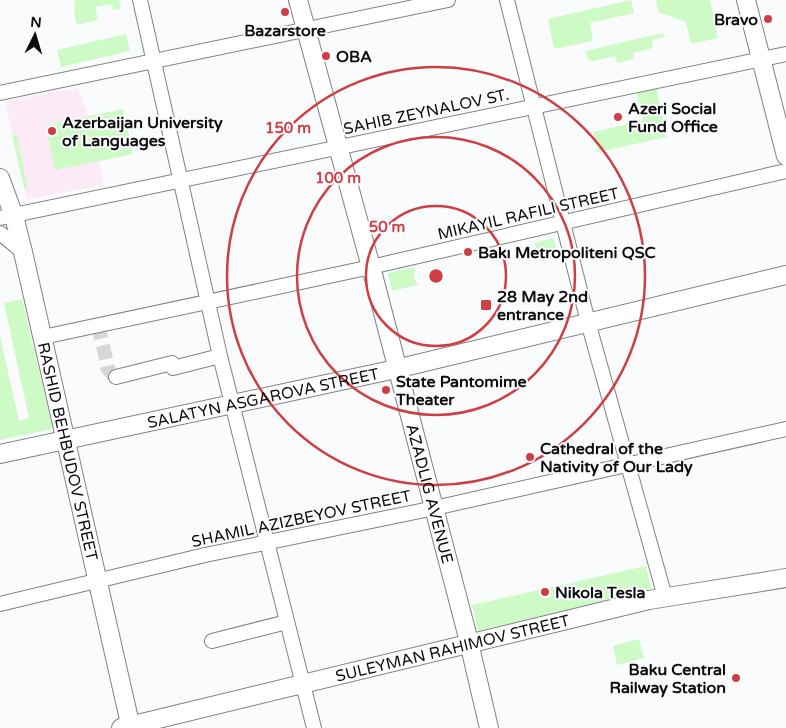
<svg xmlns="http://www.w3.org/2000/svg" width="786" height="728" font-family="'Varela Round',sans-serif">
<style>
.education{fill:#fcebf7}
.green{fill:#cefac6}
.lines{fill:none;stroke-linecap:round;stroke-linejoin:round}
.minor-tunnel{stroke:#d6d7d9;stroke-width:14;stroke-dasharray:14 7;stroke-linecap:butt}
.minor-casing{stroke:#808283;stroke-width:16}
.major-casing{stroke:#808283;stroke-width:20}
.minor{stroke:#fff;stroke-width:14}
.major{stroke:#fff;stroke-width:18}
.ring{fill:none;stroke:#ce3f43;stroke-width:2.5}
.poi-dot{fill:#ce3f43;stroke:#fafbfd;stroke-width:2}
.labels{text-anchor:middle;stroke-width:4;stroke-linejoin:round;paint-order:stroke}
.poi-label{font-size:16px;font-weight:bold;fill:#0d0d0e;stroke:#fafbfd;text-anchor:start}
.street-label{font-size:16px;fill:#0d0d0e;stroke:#fafbfd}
.centre{fill:#ce3f43;stroke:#fafbfd;stroke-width:2.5}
.ring-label{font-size:15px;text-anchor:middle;font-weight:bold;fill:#ce3f43;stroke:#fafbfd;stroke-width:4;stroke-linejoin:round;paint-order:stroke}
</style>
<rect width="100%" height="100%" fill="#fafbfd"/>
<path class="education" d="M78 88 89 116 104 185 27 199 5 101Z"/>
<path class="green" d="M75 0H119L121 9 113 10 111 4 95 7 98 20 77 25 74 14Z
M631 0 634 13 590 23 593 41 554 49 548 19Z
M656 0H710L718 38 691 44 686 22 658 12Z
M663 33 664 37 652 40 653 48 633 53 634 59 617 63 616 56 594 61 588 60 585 51Z
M126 34 130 51 61 67 57 50Z
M656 86 667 137 598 152 593 132 643 121 636 90Z
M123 109 133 154 55 170 46 125Z
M12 135H17L28 190 24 188Z
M554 238 558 257 539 261 535 243Z
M415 267 414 277 418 285 392 291 388 273Z
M22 299 53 429 0 440V336L19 421 29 418 4 303Z
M646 566 652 591 478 631 472 605Z
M639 639 644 658 617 665 613 646Z"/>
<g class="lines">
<path class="minor-tunnel" d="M98 325 109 371 104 375"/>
<defs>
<path id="minor" d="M140 0 220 356 314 728
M507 0 588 322 665 597
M0 93 448 0
M0 218 786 54
M0 233 23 252
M43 337 371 267 786 171
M116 377 172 363 173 368 220 356
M0 604 205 555 430 509 786 429
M212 641 287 622"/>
<g id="major">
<path id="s1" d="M298 0 371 267 466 630 489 728"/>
<path d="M746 0 786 156"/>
<path id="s2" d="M0 178 14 216 23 252 131 728"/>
<path id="s3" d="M0 454 396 369 786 275"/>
<path id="s4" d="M121 728 649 600 786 578"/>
</g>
</defs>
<use href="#minor" class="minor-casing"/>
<use href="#major" class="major-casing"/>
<use href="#minor" class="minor"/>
<use href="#major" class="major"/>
</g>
<g class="ring">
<circle cx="436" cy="276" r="70"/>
<circle cx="436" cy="276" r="139"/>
<circle cx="436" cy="276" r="209"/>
</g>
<g class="poi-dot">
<circle cx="285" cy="12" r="5"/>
<circle cx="768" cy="19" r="5"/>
<circle cx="326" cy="56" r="5"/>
<circle cx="618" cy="117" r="5"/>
<circle cx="52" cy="131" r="5"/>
<circle cx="468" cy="252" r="5"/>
<rect x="480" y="299" width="12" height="12" rx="2.5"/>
<circle cx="386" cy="390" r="5"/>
<circle cx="530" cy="457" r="5"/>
<circle cx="545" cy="592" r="5"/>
<circle cx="736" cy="678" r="5"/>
</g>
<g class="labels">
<g class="poi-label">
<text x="758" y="25" text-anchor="end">Bravo</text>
<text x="285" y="36" text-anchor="middle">Bazarstore</text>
<text x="336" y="62">OBA</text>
<text x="628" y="114">Azeri Social<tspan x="628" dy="18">Fund Office</tspan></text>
<text x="62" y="128">Azerbaijan University<tspan x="62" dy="18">of Languages</tspan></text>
<text x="478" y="258">Bakı Metropoliteni QSC</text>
<text x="497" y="302">28 May 2nd<tspan x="497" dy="18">entrance</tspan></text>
<text x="396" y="387">State Pantomime<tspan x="396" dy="18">Theater</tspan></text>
<text x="540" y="454">Cathedral of the<tspan x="540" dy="18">Nativity of Our Lady</tspan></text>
<text x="555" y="598">Nikola Tesla</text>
<text x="726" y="675" text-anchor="end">Baku Central<tspan x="726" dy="18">Railway Station</tspan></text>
</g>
<g class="street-label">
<text transform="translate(426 111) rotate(-12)" y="6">SAHIB ZEYNALOV ST.</text>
<text transform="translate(528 213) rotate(-13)" y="6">MIKAYIL RAFILI STREET</text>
<text dy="6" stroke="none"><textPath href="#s3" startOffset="269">SALATYN ASGAROVA STREET</textPath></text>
<text dy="6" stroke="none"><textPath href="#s2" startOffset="282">RASHID BEHBUDOV STREET</textPath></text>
<text dy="6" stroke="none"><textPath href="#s1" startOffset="511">AZADLIG AVENUE</textPath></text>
<text transform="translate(301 518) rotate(-12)" y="6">SHAMIL AZIZBEYOV STREET</text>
<text dy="6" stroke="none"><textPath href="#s4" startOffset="341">SULEYMAN RAHIMOV STREET</textPath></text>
</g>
</g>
<circle cx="436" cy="276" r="8" class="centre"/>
<g class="ring-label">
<text x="288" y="133">150 m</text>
<text x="338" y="183">100 m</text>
<text x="387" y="232">50 m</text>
</g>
<g transform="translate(35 35) rotate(5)" stroke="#fafbfd" stroke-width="4" paint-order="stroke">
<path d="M0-4L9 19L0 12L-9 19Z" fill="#0d0d0e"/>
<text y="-8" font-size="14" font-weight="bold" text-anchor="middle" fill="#0d0d0e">N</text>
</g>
</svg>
